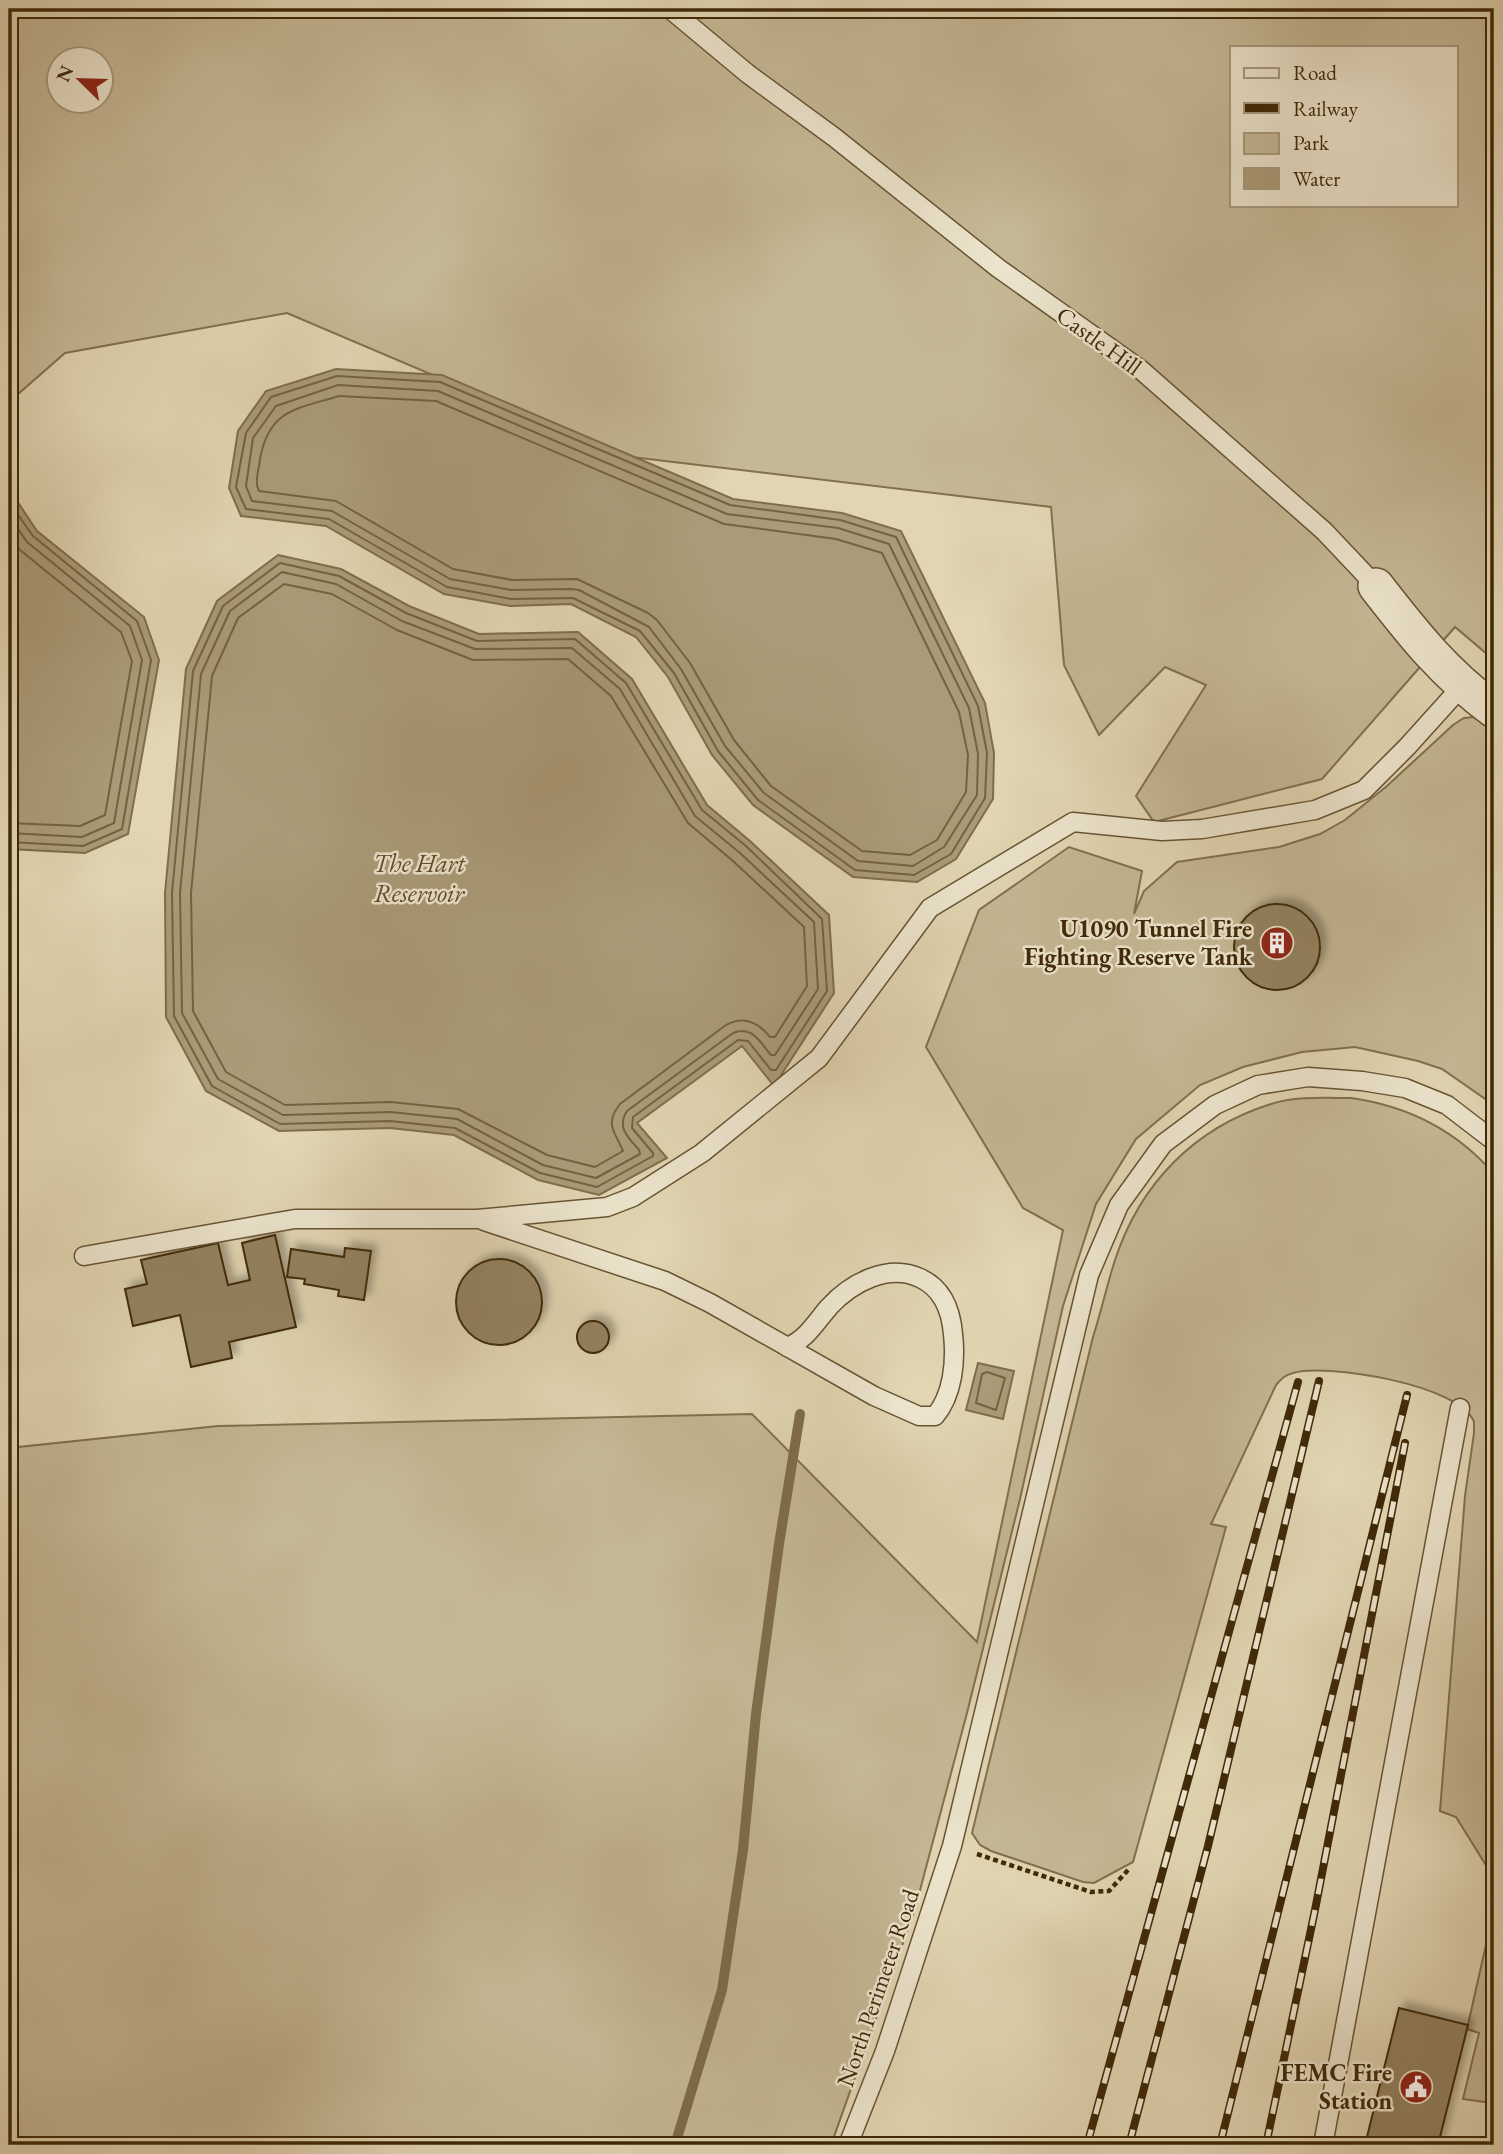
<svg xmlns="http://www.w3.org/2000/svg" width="1503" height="2154" font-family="'EB Garamond',serif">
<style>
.green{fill:#c5b895;stroke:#82704e;stroke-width:2;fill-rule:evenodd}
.water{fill:#aa9b78;stroke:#7f6d4b;stroke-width:2}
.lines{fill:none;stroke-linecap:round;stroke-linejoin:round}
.shore{stroke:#746240;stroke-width:2}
.stream{stroke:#7f6d4b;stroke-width:10}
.building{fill:#938260;stroke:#3f2907;stroke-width:2;filter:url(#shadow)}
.service-casing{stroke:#685432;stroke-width:21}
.minor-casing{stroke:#685432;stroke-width:38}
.path{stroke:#3f2907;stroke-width:4.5;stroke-dasharray:5 3.5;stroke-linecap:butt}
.service{stroke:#ece4cd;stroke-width:18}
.minor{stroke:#ece4cd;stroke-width:35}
.rail-casing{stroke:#3f2907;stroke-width:8}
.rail{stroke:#ece4cd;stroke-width:5;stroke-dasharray:16;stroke-linecap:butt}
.labels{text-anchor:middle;stroke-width:5;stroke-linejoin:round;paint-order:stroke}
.street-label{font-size:24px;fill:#3f2907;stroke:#ece4cd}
.poi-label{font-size:24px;font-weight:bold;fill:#3f2907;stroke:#ece4cd;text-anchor:end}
.water-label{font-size:26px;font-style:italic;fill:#5f4b29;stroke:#ece4cd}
</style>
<defs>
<filter id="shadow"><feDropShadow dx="6" dy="-6" stdDeviation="3.5" flood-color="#0004"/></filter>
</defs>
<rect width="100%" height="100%" fill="#e1d5b2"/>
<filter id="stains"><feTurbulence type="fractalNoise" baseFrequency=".00286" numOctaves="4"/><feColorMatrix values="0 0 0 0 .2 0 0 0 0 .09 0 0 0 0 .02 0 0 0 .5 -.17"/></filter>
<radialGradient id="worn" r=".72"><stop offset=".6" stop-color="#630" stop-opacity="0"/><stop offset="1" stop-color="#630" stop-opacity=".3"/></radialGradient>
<path class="green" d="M9 9H1494V660L1455 627 1322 779 1154 822 1136 796 1206 685 1165 667 1099 735 1064 665 1051 507 623 456 287 313 65 353 9 402ZM1232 47H1456V205H1232ZM60 60H102V102H60Z
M1474 717 1484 720 1494 727V1105L1442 1069 1418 1061 1355 1047 1302 1052 1243 1067 1200 1085 1136 1139 1096 1204 1063 1306 1020 1499 967 1713 915 1909 831 2145H9V1448L218 1426 752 1414 977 1642 1063 1230 1023 1208 926 1047 979 910 1069 847 1142 871 1134 914 1144 891 1177 862 1279 847 1320 834 1345 820 1387 786 1453 725 1464 718Z
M1351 1098C1408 1106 1456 1130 1494 1174V2097L1484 2102 1463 2099 1479 2033 1467 2029 1488 1936 1494 1892 1487 1867 1456 1817 1440 1811 1465 1496 1474 1433C1474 1431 1474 1424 1474 1422 1461 1385 1327 1363 1293 1373 1285 1375 1281 1379 1276 1385L1211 1524 1226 1527 1133 1862 1094 1883 1083 1882 991 1851 980 1845 972 1833 1093 1337C1101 1312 1107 1285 1115 1260 1140 1184 1194 1128 1271 1104 1296 1096 1325 1098 1351 1098Z"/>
<path class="water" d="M336 369 442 375 733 499 842 513 901 531 985 703 994 753 993 799 956 859 917 882 853 877 753 805 712 755 668 677 636 637 571 604 510 606 444 594 326 526 241 516 229 488 238 431 266 391Z
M13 495 37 531 144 617 159 660 128 834 85 853 9 849V496Z
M278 555 341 569 409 606 479 634 578 632 632 679 707 805 750 841 829 915 834 993 774 1086 742 1046 637 1123 667 1158 599 1195 538 1180 454 1135 390 1128 279 1131 206 1091 166 1017 165 893 186 669 217 601Z
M978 1363 1014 1371 1003 1419 966 1410Z"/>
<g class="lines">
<path class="shore" d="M337 376 440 382 730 505 840 520 896 537 978 706 987 753 985 798 951 854 914 875 855 870 758 800 718 751 674 673 640 631 573 598 511 599 447 587 329 519 246 509 236 487 246 433 271 397Z
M338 385 438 391 727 514 838 528 889 544 969 708 978 754 977 795 944 847 913 866 858 861 764 793 725 746 681 669 649 627 579 590 571 589 511 590 450 579 332 511 252 501 246 486 253 438 276 406Z
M339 396 436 401 724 524 836 539 882 553 959 712 968 755 966 792 937 840 910 855 862 851 771 786 734 740 690 663 657 620 648 613 577 579 512 580 453 569 336 501 259 491C254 482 259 470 260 459 269 409 297 409 339 396Z
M9 502 33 536 137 621 151 660 122 829 83 846 9 842
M9 516 27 542 130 626 142 660 114 823 82 837 9 833
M9 535 20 550 121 632 132 661 105 815 80 826 9 823
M280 563 339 576 406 613 477 641 575 639 626 683 702 810 746 846 822 919 827 991 776 1070H771L748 1041 738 1040 633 1117 632 1128 653 1153V1156L597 1187 540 1173 455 1128 390 1121 280 1124 212 1086 174 1016 172 893 193 671 223 606Z
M282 572 336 584 402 621 475 649 572 648 620 689 695 816 740 853 814 922 818 989 775 1055H771C760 1042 752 1025 733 1033L627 1111C616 1128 629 1138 639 1150L640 1154 596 1178 543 1165 457 1119 391 1112 283 1115 218 1079 182 1013 180 893 201 674 230 611Z
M284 584 332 594 397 630 473 660 568 659 611 696 688 823 733 861 804 927 807 986 775 1037H770C758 1022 744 1015 726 1025L620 1104C604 1124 615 1132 623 1151L595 1167 547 1155 458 1109 391 1102 285 1105 226 1072 193 1011 191 893 212 676 238 618Z
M987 1372 1005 1378 996 1410 976 1403 982 1374Z"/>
<path class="stream" d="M675 2145 722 1990 743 1850 756 1714 779 1544 800 1414"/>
</g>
<path class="building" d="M1234 947a43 43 0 1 1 86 0a43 43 0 1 1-86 0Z
M275 1235 296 1327 229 1342 232 1358 191 1367 180 1315 133 1326 125 1289 147 1284 141 1260 218 1243 228 1285 250 1280 242 1243Z
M345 1248 371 1251 364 1300 338 1296 339 1290 304 1284 305 1279 287 1277 291 1249 344 1257Z
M456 1302a43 43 0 1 1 86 0a43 43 0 1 1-86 0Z
M577 1337a16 16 0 1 1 32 0a16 16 0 1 1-32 0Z
M1399 2008 1468 2025 1438 2145H1365Z"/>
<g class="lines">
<defs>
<path id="service" d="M670 9 748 74 834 137 998 268 1140 369 1324 531 1376 586
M484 1221 665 1281 710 1303 874 1396 919 1416H935C953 1395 956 1361 953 1334 951 1310 942 1288 920 1278 888 1263 851 1283 829 1307 816 1322 806 1340 787 1347
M84 1256 295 1219H477L607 1207 633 1197 702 1153 819 1058 930 908 1073 822 1162 831 1202 829 1315 810 1364 790 1407 747 1462 686
M848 2145 885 2051 952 1846 1089 1275 1119 1205 1163 1144 1215 1105 1258 1085 1308 1077 1362 1081 1405 1088 1447 1105 1494 1141
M1323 2145 1460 1408"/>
<path id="minor" d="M1376 586C1414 635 1444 673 1494 710"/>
</defs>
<use href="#service" class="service-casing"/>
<use href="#minor" class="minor-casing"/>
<path class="path" d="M977 1854 1091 1892 1109 1891 1128 1870"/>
<use href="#service" class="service"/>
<use href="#minor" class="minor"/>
<defs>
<path id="rail" d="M1087 2145 1298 1382
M1129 2145 1208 1846 1319 1381
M1220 2145 1407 1395
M1266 2145 1315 1910 1405 1443"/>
</defs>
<use href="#rail" class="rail-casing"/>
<use href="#rail" class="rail"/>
</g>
<defs>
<symbol id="building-disc" viewBox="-11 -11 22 22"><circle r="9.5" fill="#8f2418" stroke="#ece4cd"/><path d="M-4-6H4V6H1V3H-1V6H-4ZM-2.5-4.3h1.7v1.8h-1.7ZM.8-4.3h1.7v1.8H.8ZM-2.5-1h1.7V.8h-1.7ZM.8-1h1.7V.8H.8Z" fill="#fff"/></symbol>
<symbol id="civic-disc" viewBox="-11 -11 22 22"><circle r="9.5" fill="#8f2418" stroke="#ece4cd"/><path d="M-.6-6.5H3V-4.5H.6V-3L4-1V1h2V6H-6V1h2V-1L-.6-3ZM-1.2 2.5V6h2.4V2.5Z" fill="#fff"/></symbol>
</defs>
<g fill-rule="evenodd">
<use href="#building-disc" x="1258" y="924" width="38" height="38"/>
<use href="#civic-disc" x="1397" y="2068" width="38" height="38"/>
</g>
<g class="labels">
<g class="street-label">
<text transform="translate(1099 341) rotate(36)" y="8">Castle Hill</text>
<text transform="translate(878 1988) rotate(-71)" y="8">North Perimeter Road</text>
</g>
<g class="poi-label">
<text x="1252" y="937">U1090 Tunnel Fire<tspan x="1252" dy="28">Fighting Reserve Tank</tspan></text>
<text x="1392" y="2081">FEMC Fire<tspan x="1392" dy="28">Station</tspan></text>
</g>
<g class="water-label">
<text x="419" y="872">The Hart<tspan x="419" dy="30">Reservoir</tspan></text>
</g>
</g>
<rect width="1503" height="2154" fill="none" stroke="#e1d5b2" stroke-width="35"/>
<rect x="10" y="10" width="1482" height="2133" fill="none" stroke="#3f2907" stroke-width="3.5"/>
<rect x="18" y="18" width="1468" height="2119" fill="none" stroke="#3f2907" stroke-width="2"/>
<rect x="1230" y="46" width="228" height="161" fill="#ece4cd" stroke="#a7997e" stroke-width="2"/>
<rect x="1244" y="68" width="35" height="10" fill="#ece4cd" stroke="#a7997e" stroke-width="2"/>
<text x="1293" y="80" font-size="21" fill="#3f2907">Road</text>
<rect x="1244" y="103" width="35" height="10" fill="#3f2907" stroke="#a7997e" stroke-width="2"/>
<text x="1293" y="116" font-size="21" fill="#3f2907">Railway</text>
<rect x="1244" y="133" width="35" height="21" fill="#c5b895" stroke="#a7997e" stroke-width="2"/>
<text x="1293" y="150" font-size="21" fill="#3f2907">Park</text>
<rect x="1244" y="168" width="35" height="21" fill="#aa9b78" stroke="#a7997e" stroke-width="2"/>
<text x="1293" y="186" font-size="21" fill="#3f2907">Water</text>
<g transform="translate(80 80) rotate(293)"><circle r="33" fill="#ece4cd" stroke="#a7997e" stroke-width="2"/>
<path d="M0-5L12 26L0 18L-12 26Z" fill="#8f2418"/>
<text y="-10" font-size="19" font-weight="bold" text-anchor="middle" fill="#3f2907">N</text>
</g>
<rect width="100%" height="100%" filter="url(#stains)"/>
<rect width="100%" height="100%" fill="url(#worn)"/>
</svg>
